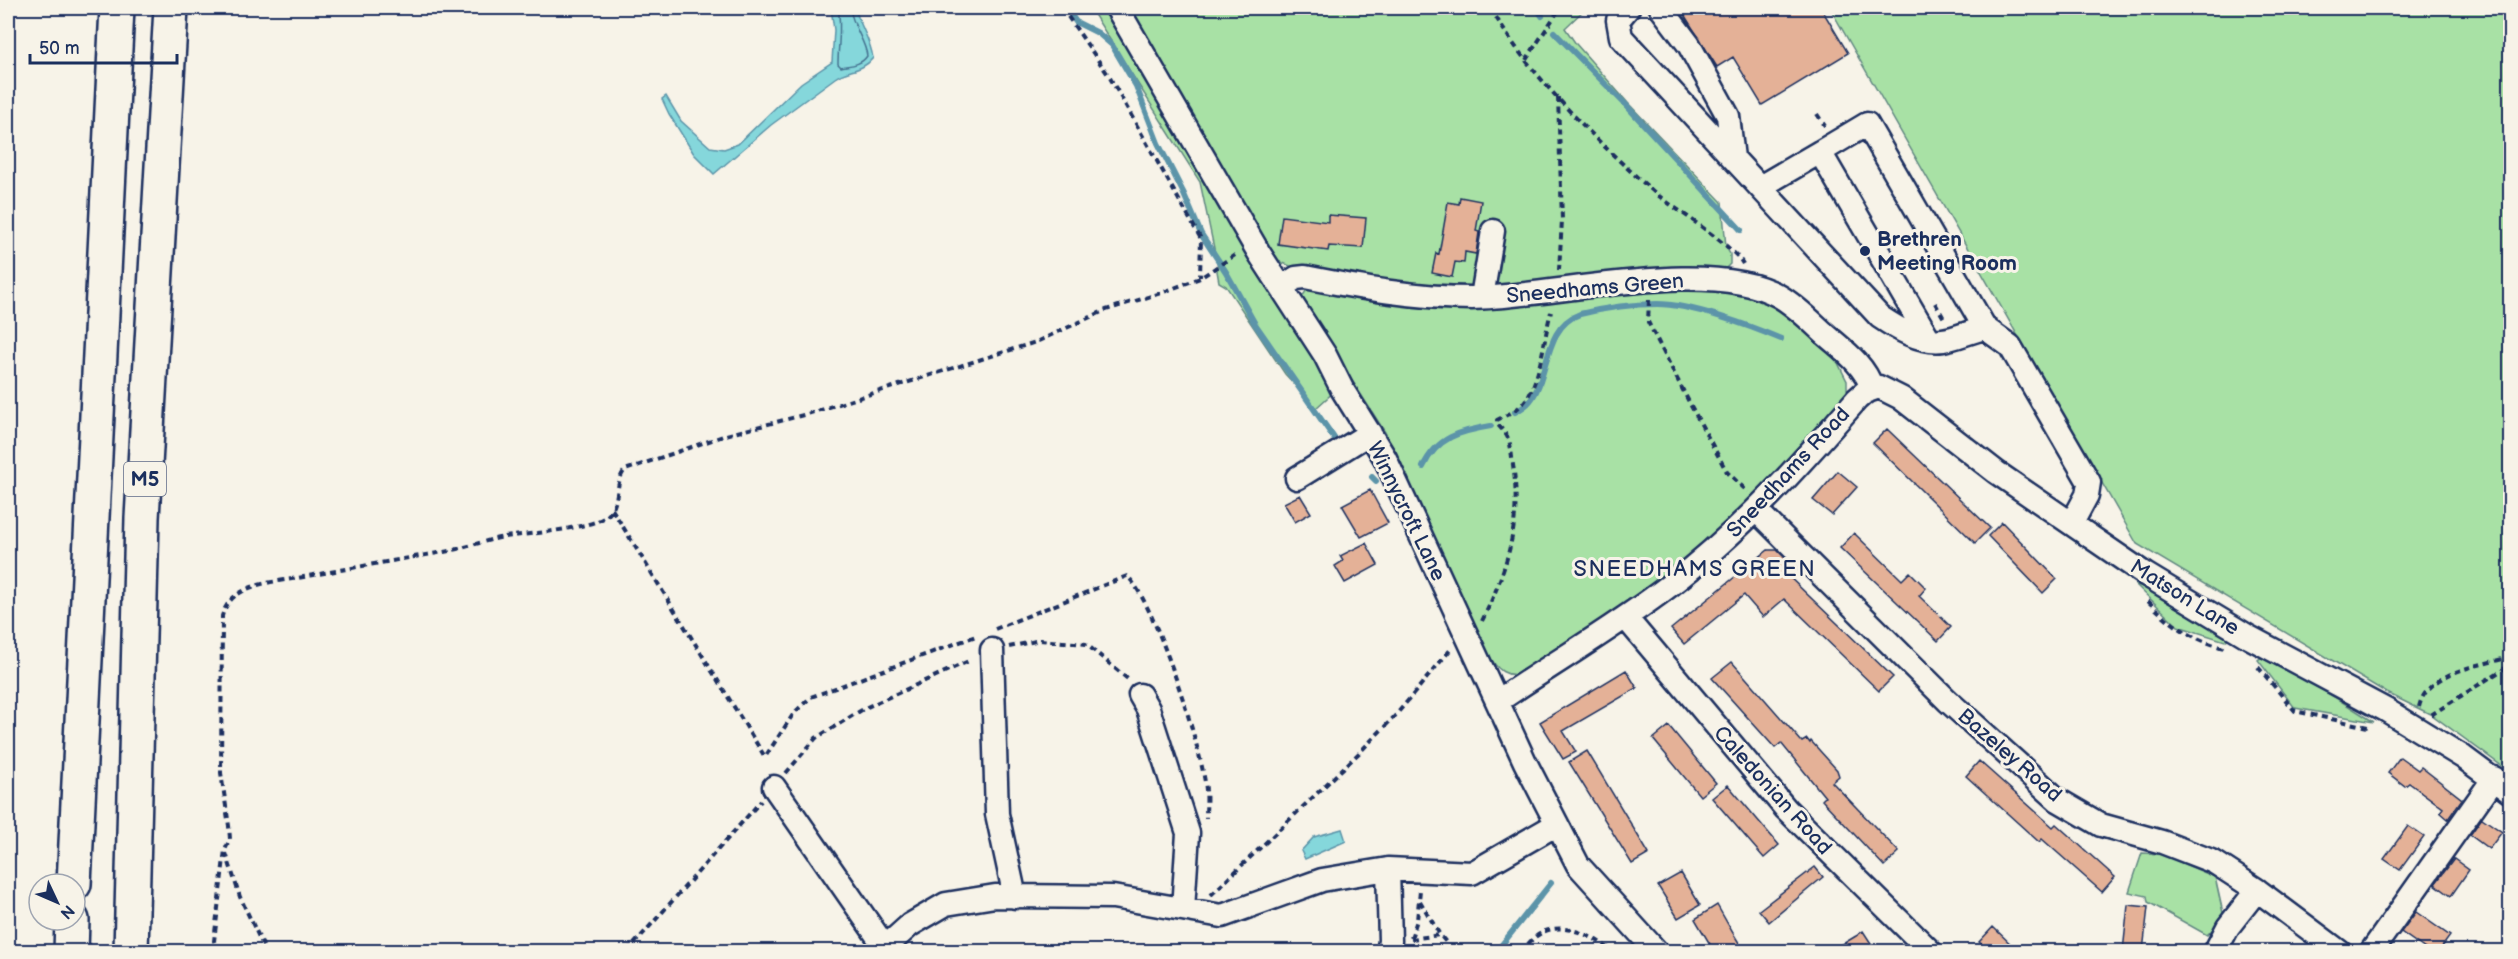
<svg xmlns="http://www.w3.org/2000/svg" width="2518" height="959" font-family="'Balsamiq Sans',sans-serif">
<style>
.green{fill:#a8e1a5;stroke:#628882;stroke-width:1.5}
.water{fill:#85d7db;stroke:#5b94a9;stroke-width:1.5}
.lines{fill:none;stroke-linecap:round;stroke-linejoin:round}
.shore{stroke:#457290;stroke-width:1.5}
.stream{stroke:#5b94a9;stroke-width:6}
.building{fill:#e4b197;stroke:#1b2f5e;stroke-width:1.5}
.minor-casing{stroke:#1b2f5e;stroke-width:27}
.highway-casing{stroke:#1b2f5e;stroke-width:38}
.path{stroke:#1b2f5e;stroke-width:4;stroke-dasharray:6 4.5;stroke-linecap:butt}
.minor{stroke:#f7f3e8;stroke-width:22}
.highway{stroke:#f7f3e8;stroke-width:33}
.poi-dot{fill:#1b2f5e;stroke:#f7f3e8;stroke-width:2}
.labels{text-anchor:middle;stroke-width:6;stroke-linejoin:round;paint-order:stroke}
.shield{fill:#f7f3e8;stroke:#5d6a87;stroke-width:1.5}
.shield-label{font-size:20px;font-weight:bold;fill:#1b2f5e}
.poi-label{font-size:21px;font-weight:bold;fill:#1b2f5e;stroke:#f7f3e8;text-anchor:start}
.street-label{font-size:21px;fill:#1b2f5e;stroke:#f7f3e8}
.neighbourhood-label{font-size:22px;letter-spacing:1.5px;fill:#1b2f5e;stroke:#f7f3e8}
</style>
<rect width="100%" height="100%" fill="#f7f3e8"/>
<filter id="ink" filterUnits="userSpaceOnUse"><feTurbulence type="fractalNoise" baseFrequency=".0167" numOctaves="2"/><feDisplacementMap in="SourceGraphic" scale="12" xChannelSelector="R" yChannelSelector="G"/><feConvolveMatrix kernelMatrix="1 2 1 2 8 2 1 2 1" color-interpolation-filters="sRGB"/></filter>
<g filter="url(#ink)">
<path class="green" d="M1090 8H1102L1337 389 1316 408 1285 374 1226 286 1219 282 1217 271 1218 267 1200 182Z
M1122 8H1586L1565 28 1576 44 1628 103 1722 202 1726 247 1730 254V264L1723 271 1461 290 1297 269 1283 263 1279 267Z
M1830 8H2510V772L2432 715 2387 693 2137 544Z
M1646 286 1763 293 1823 346 1838 363 1847 381V394L1773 482 1649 592 1523 673C1506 678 1497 670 1489 655L1385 432 1309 313 1302 297 1308 288 1366 293Z
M2135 584 2159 593 2221 631 2229 638 2225 641 2178 626Z
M2263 656 2336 698 2374 722 2295 708 2258 660Z
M2142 853 2161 854 2215 877 2223 913 2216 926 2207 935 2148 902 2147 896 2129 892Z"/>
<path class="water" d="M831 8H855C860 26 871 41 873 58 862 72 848 69 835 78L771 125 714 174 694 154 669 114 662 99 666 96 681 121 710 147 724 149 738 144 801 83 832 62 834 30Z
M1342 829 1346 841 1305 859 1301 851 1314 837Z"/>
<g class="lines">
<path class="shore" d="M838 8C842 26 838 45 838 64L841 67C851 65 861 65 867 56 866 42 852 26 850 8"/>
<path class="stream" d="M1066 8 1076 22 1098 33 1112 45 1136 86 1158 143 1183 192 1201 234 1226 272 1255 324 1334 438
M1537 8 1542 16
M1554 32 1625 104 1741 230
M1515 412C1521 409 1526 406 1530 401 1550 376 1543 327 1580 314 1605 308 1631 304 1657 304 1691 304 1750 326 1781 339
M1423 467C1437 437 1460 431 1491 426
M1372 477 1376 481
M1496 952 1551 883"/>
</g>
<path class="building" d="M1680 8H1821L1848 53 1762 105 1733 57 1717 67Z
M1460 197 1481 201 1476 231 1479 232 1476 254 1465 252 1464 263 1455 262 1452 277 1432 273 1436 253 1439 254 1448 202 1459 204Z
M1328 215 1366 218 1363 248 1329 246 1328 251 1278 244 1282 216 1328 222Z
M1887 429 1990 528 1975 543 1873 443Z
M1838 471 1857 487 1832 515 1813 500Z
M1370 490 1388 523 1361 537 1342 505Z
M1300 495 1311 513 1295 522 1284 503Z
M2002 522 2057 579 2043 593 1988 536Z
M1854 533 1902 580 1910 572 1926 588 1919 596 1951 627 1938 641 1840 548Z
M1366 543 1378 565 1345 583 1335 566 1343 561 1340 556Z
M1768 550H1777L1790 563 1782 570 1893 677 1879 691 1784 599 1763 617 1744 595 1684 644 1671 629Z
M1732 662 1802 742 1807 739 1810 743 1811 741 1837 770 1839 776 1832 782 1899 852 1884 866 1822 800 1825 797 1781 743 1775 748 1712 678Z
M1626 670 1637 688 1563 731 1576 752 1563 759 1540 722Z
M1669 726 1716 783 1700 796 1653 739Z
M1587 751 1649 854 1632 864 1569 762Z
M2400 757 2418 770 2421 767 2462 799 2448 819 2440 812 2443 808 2409 783 2405 786 2388 773Z
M1979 761 2053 827 2056 824 2115 877 2102 892 2042 839 2039 842 1966 776Z
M1728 785 1779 845 1764 858 1712 798Z
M2482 818 2502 832 2489 849 2470 835Z
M2408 826 2424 837 2400 870 2384 859Z
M2454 859 2469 870 2451 896 2435 884Z
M1815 867 1823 877 1769 922 1759 910Z
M1681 873 1700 905 1678 918 1658 886Z
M1717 905 1733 933 1744 951H1714L1695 919Z
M2128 905 2148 907 2143 951H2123Z
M2416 912 2450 936 2439 951H2428L2401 932Z
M1993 927 2018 951H1989L1979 942Z
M1863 931 1876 951H1831L1856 936Z"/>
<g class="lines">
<defs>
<path id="minor" d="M1117 8 1259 253 1325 355 1342 389 1385 458 1525 762 1578 865 1657 952
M1628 8 1618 20 1621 37 1880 317C1898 329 1920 343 1943 340 1957 338 1971 331 1985 328L2010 346 2089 482 2087 495 2072 523
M1661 8 1689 45 1728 116 1733 158
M1820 152 1867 124 1985 328
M1760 187 1820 152 1929 339
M1282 287 1296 278 1305 277C1360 288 1416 298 1472 298 1555 297 1708 256 1779 296 1795 305 1811 321 1825 334 1843 350 1864 364 1872 388
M1482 297 1493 231
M1297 478 1370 433
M1757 511 1948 701 2058 800 2101 825 2162 842 2214 862 2257 890 2340 952
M1626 618 1786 809 1931 952
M992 650 997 814 1015 897
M1140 695 1148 709 1188 833 1183 909
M1498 701C1555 662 1614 628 1669 586 1740 532 1799 466 1857 399L1865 392 1879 387 1901 398 1996 472 2145 574 2249 637 2386 710 2463 757 2510 792
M774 787 885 947
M880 952 910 925 946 904 995 896 1113 897 1222 916 1322 880 1388 869 1472 873 1557 824
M1388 952 1390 941 1388 869
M2215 952 2228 927 2257 890
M2371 952 2494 778"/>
<path id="highway" d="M74 884 117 8
M71 952 72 920
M131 952 142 518 171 8"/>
</defs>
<use href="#minor" class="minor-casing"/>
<use href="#highway" class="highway-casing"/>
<path class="path" d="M1062 8 1109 76 1201 239 1200 277
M1491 8C1523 69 1601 146 1654 192 1673 208 1734 246 1743 264
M1526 60 1558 11 1556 8
M1558 97 1562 220 1559 270
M1817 114 1825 126
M1649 300 1648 322 1690 404 1727 472 1748 492
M1935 303 1945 320
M612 509 765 757 794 713 811 697 976 636
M2148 601C2173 627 2193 639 2227 649
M1482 621C1507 570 1522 522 1513 465 1510 444 1512 439 1497 424V420C1504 416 1512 413 1518 408 1541 390 1543 339 1551 312
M995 629 1127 576C1154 599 1203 752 1206 790 1207 799 1206 808 1206 818
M1009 647 1040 640 1086 644 1129 680
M2258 667 2295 711 2372 728
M2419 707C2427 671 2480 666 2510 657
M2431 715 2510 665
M786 773 816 738 865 708 971 660
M226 853 240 897 266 952
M1211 895 1359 753 1395 716 1451 649
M1420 901 1440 935 1454 952
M1411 938 1417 920 1420 890
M1411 939 1440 935
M218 952 214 941 225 850 230 839 229 826 221 773 222 616C226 603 233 596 245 590 261 582 281 581 298 578 345 569 391 561 438 553 460 550 482 541 504 537 527 534 590 529 607 516 621 504 614 482 625 470L726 435 807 414 1036 342 1106 310 1161 293 1200 278 1238 253
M627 952 761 801
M1521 952C1526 946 1532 939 1538 935 1561 919 1594 936 1613 952"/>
<use href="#minor" class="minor"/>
<use href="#highway" class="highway"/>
</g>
</g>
<circle class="poi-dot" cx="1865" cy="251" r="6"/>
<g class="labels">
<rect class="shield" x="124" y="462" width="42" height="34" rx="4.5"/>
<g class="shield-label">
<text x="145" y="486">M5</text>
</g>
<g class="poi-label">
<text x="1877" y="246">Brethren<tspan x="1877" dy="24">Meeting Room</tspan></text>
</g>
<g class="street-label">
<text transform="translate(1595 288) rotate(-5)" y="7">Sneedhams Green</text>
<text transform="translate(1788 472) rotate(-47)" y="7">Sneedhams Road</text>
<text transform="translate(1407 511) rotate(64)" y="7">Winnycroft Lane</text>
<text transform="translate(2185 597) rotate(32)" y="7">Matson Lane</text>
<text transform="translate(2010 755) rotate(41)" y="7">Bazeley Road</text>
<text transform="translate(1773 790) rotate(48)" y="7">Caledonian Road</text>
</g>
<g class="neighbourhood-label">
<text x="1695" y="576">SNEEDHAMS GREEN</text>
</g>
</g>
<rect width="2518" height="959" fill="none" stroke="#f7f3e8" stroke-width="30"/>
<rect x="15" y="15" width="2488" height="929" fill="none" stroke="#1b2f5e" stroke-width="2" filter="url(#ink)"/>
<g transform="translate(57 902) rotate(134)"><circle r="28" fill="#f7f3e8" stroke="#9fa5b1" stroke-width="1.5"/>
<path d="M0-4.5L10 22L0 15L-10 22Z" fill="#1b2f5e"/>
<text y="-9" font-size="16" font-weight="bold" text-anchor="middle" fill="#1b2f5e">N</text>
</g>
<path d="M30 54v9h147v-9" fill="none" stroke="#1b2f5e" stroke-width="3"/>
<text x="39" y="54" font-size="18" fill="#1b2f5e" stroke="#f7f3e8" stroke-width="4.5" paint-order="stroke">50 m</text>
</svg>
